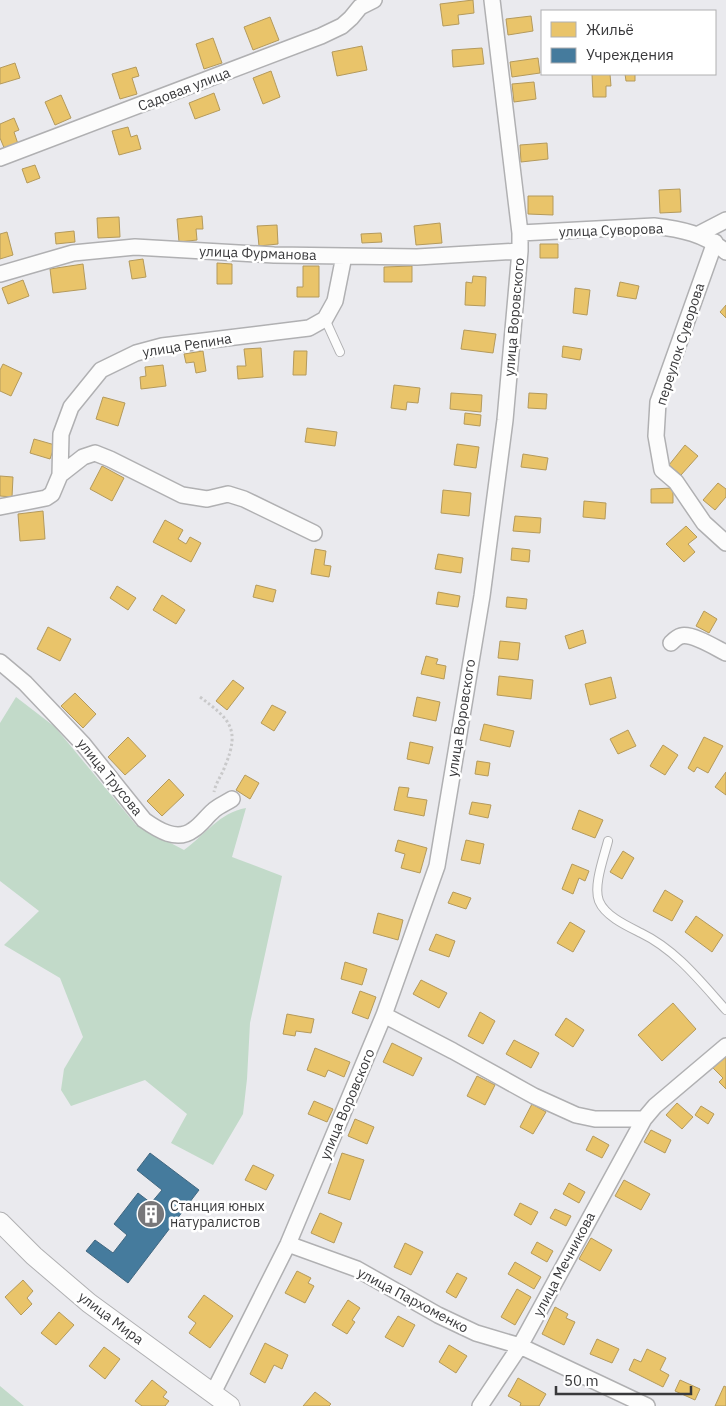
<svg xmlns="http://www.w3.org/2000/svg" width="726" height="1406" font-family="'IBM Plex Sans',sans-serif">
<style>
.green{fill:#c2dac9}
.homes{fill:#e9c46a;stroke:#b49a5c}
.public{fill:#457b9d;stroke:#416780}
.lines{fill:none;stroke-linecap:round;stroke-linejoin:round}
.service-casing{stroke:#b0b0b2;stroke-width:10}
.minor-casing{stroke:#b0b0b2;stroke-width:18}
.tertiary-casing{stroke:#b0b0b2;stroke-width:21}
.path{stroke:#c9c9ca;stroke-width:3;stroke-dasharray:2.5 2.5;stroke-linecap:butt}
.service{stroke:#fcfcfc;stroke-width:8}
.minor{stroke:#fcfcfc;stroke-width:15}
.tertiary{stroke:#fcfcfc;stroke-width:19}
.labels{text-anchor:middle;stroke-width:5;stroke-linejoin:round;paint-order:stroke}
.street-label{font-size:14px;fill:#39393b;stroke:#fff}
.poi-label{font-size:14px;fill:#39393b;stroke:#fff;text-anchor:start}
</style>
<rect width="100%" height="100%" fill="#eaeaee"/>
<path class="green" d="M16 697 55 727 136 825 184 850C204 836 220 812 246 808L232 857 282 876 250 1023 247 1079 243 1114 213 1165 171 1143 187 1114 145 1080 71 1106 61 1090 64 1069 83 1037 60 978 4 945 39 911 0 881V723Z
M0 1386 24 1406H0Z"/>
<path class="homes" d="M473 0 474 13 458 15 459 24 443 26 440 4Z
M531 16 533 31 508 35 506 19Z
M270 17 279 40 253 50 244 27Z
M213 38 222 63 204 69 196 44Z
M362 46 367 70 337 76 332 52Z
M482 48 484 64 453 67 452 50Z
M538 58 540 73 512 77 510 62Z
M15 63 20 78 0 84V68Z
M136 67 139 76 132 78 137 94 120 99 112 74Z
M271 71 280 97 263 104 253 78Z
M592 74H610L611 86H606V97H593Z
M625 74H639H635V81H626Z
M534 82 536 99 514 102 512 84Z
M214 93 220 110 195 119 189 103Z
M61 95 71 118 55 125 45 102Z
M14 118 19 130 14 132 18 144 5 150 0 138V124Z
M128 127 131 137 137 135 141 149 119 155 112 131Z
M547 143 548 159 521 162 520 145Z
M35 165 40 178 27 183 22 169Z
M680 189 681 212 660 213 659 190Z
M528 196H553V215L528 214Z
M202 216 203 229H196L197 240 179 242 177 219Z
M119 217 120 237 98 238 97 218Z
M440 223 442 243 416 245 414 226Z
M277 225 278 244 259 246 257 226Z
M74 231 75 242 56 244 55 233Z
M7 232 13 255 0 259V234Z
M381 233 382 242 362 243 361 234Z
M540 244H558V258H540Z
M143 259 146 277 132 279 129 261Z
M217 263 232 264V284H217Z
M83 264 86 289 53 293 50 269Z
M303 266H319V297H297V287H303Z
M412 266V282H384V267Z
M473 276 486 277 485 306 465 305 466 282 472 283Z
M23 280 29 296 8 304 2 288Z
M620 282 639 286 636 299 617 296Z
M575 288 590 290 587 315 573 313Z
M726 305V318L720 312Z
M464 330 496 334 493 353 461 349Z
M563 346 582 349 580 360 562 357Z
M261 348 263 377 238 379 237 366H246L244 349Z
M203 351 206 371 196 373 194 362 186 363 184 354Z
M294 351H307L306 375H293Z
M3 364 22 373 11 396 0 391V370Z
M163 365 166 386 141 389 140 377 146 376 145 367Z
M394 385 420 388 418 403 407 402 406 410 391 408Z
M451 393 482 395 481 412 450 409Z
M529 393 547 394 546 409 528 408Z
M103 397 125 403 118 426 96 419Z
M465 413 481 415 480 426 464 424Z
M307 428 337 432 335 446 305 442Z
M34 439 55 445 50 459 30 453Z
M457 444 479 447 476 468 454 465Z
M685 445 698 456 681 475 669 465Z
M523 454 548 458 546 470 521 467Z
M102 466 124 478 112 501 90 489Z
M0 476 13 477 12 497 0 496Z
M718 483 726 489V497L715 510 703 500Z
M673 488V503H651V489Z
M443 490 471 493 469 516 441 513Z
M584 501 606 503 605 519 583 517Z
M43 511 45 539 20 541 18 514Z
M515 516 541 518 540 533 513 531Z
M165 520 183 530 178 539 186 544 190 537 201 543 191 562 153 542Z
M686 526 697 537 688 544 695 552 684 562 666 544Z
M512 548 530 550 529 562 511 560Z
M315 549 326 551 324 565 331 566 329 577 311 574Z
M438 554 463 558 461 573 435 569Z
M256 585 276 590 273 602 253 597Z
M117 586 136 598 128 610 110 598Z
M438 592 460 596 458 607 436 604Z
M162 595 185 610 176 624 153 610Z
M507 597 527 599 526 609 506 607Z
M704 611 717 619 709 633 696 626Z
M48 627 71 639 60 661 37 649Z
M583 630 586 643 569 649 565 636Z
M500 641 520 643 518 660 498 658Z
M426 656 438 659 436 664 446 666 444 679 421 674Z
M499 676 533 680 531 699 497 695Z
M611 677 616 698 590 705 585 684Z
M233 680 244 688 227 710 216 701Z
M75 693 96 714 83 728 61 706Z
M417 697 440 702 436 721 413 716Z
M272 705 286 712 274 731 261 723Z
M484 724 514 731 510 747 480 740Z
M628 730 636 746 618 754 610 739Z
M128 737 146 756 125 775 108 757Z
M704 737 723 746 708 773 697 767 694 772 688 768Z
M410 742 433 747 429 764 407 759Z
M663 745 678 755 665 775 650 766Z
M477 761 490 763 488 776 475 774Z
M726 772V795L715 787Z
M245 775 259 783 250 799 236 790Z
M169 779 184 795 162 816 147 801Z
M399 787 409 788 407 797 427 800 424 816 394 810Z
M472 802 491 805 488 818 469 814Z
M579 810 603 820 595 838 572 829Z
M398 840 427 848 420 873 401 868 405 854 395 851Z
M466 840 484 844 480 864 461 860Z
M623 851 634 858 622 879 610 872Z
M572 864 589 871 585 881 579 878 573 894 562 889Z
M665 890 683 901 672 921 653 911Z
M453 892 471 898 466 909 448 903Z
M378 913 403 920 398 940 373 933Z
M696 916 723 935 712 952 685 932Z
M570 922 585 931 573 952 557 943Z
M436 934 455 941 449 957 429 950Z
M345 962 367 969 362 985 341 979Z
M421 980 447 993 439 1008 413 994Z
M360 991 376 997 368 1019 352 1013Z
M673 1003 696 1029 662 1061 638 1035Z
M480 1012 495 1021 483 1044 468 1036Z
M287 1014 314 1019 311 1033 296 1031 295 1036 283 1034Z
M566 1018 584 1030 573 1047 555 1035Z
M514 1040 539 1053 531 1068 506 1054Z
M392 1043 422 1058 413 1076 383 1062Z
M315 1048 350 1062 344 1077 328 1070 325 1077 307 1070Z
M725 1057 726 1058V1089L719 1082 723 1078 713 1068Z
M477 1076 495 1085 485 1105 467 1096Z
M314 1101 333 1109 327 1122 308 1114Z
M677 1103 693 1117 682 1129 666 1115Z
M532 1104 546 1112 533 1134 520 1127Z
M701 1106 714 1114 708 1124 695 1115Z
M355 1119 374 1127 367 1144 348 1136Z
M651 1130 671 1140 665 1153 644 1142Z
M593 1136 609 1145 602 1158 586 1150Z
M342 1153 364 1160 350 1200 328 1193Z
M253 1165 274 1175 266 1190 245 1180Z
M624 1180 650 1194 641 1210 615 1196Z
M569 1183 585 1192 579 1203 563 1194Z
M520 1203 538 1212 531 1225 514 1215Z
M555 1209 571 1216 566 1226 550 1218Z
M320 1213 342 1223 334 1243 311 1233Z
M591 1238 612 1250 600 1271 579 1259Z
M537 1242 553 1251 547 1262 531 1253Z
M405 1243 423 1252 411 1275 394 1267Z
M515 1262 541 1277 534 1289 508 1274Z
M297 1271 311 1278 308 1283 314 1286 305 1303 285 1293Z
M457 1273 467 1278 456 1298 446 1292Z
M23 1280 33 1291 27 1298 32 1304 21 1315 5 1297Z
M517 1289 531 1297 515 1325 501 1317Z
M204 1295 233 1316 210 1348 189 1333 196 1323 188 1317Z
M348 1300 360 1308 352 1320 355 1322 347 1334 332 1325Z
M555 1307 568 1314 566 1318 575 1322 564 1345 542 1334Z
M59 1312 74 1325 56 1345 41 1333Z
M398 1316 415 1325 403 1347 385 1337Z
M597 1339 619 1349 612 1363 590 1354Z
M265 1343 288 1355 282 1369 274 1365 265 1383 250 1374Z
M449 1345 467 1356 456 1373 439 1362Z
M104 1347 120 1359 105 1379 89 1366Z
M647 1349 666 1358 660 1370 669 1375 663 1387 629 1370 634 1359 641 1362Z
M518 1378 546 1394 539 1406H520L521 1403 508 1396Z
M152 1380 167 1392 163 1397 169 1401 165 1406H142L135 1401Z
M680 1380 700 1389 695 1400 675 1391Z
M724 1386 726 1387V1406H715Z
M315 1392 331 1404 329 1406H303Z"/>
<path class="public" d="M150 1153 199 1190 128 1283 86 1251 95 1240 113 1253 127 1235 114 1224 138 1193 151 1203 162 1190 137 1170Z"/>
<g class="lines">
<defs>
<path id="service" d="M325 319 340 352
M608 841C604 857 593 886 599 901 605 916 627 926 641 933 676 950 700 981 726 1010"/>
<path id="minor" d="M0 158 321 36 342 26 351 18 360 7 374 0
M520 233 654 226C681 229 705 234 726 252
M697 235 726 220
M715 242 658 402 656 436 662 470 676 482 704 523 726 543
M0 274 73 253 135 247 274 255 417 257 520 251
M60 475 83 457 95 453 110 459 182 495 207 499 228 494 244 499 314 533
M0 507 46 498 52 494 60 475 61 434 71 407 101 370 136 353 162 346 309 328 325 319 335 301 344 256
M671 643C674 640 677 637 681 636 692 633 716 648 726 653
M0 662 25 683 83 744 144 820C158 830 177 842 193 830 201 825 206 817 213 811 218 806 226 803 232 799
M384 1015 453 1051 534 1096 576 1115 595 1119H644
M288 1244 357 1269 438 1315 476 1333 520 1346 647 1406
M213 1393 288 1244 384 1015 437 866 482 596 505 420 520 251V233L492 0
M480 1406 520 1346 644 1119 655 1106 726 1046"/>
<path id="tertiary" d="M0 1222 34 1256 89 1303 230 1406"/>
</defs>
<use href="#service" class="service-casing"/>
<use href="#minor" class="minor-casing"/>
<use href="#tertiary" class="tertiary-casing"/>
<path class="path" d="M200 697C229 719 241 728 225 766 222 775 216 782 214 792"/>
<use href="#service" class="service"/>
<use href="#minor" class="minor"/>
<use href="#tertiary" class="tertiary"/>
</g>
<defs>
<symbol id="building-disc" viewBox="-11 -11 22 22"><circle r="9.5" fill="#77777a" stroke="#fff"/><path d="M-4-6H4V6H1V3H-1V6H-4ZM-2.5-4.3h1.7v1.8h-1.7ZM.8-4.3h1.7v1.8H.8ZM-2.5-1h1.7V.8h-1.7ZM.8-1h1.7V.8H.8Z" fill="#fff"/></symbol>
</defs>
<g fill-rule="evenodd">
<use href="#building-disc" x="135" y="1198" width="32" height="32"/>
</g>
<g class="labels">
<g class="street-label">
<text transform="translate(184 89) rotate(-21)" y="5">Садовая улица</text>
<text transform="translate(611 230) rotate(-2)" y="5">улица Суворова</text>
<text transform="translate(258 253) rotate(2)" y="5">улица Фурманова</text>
<text transform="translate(514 317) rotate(-85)" y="5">улица Воровского</text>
<text transform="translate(680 344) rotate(-72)" y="5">переулок Суворова</text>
<text transform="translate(187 345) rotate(-9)" y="5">улица Репина</text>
<text transform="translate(461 718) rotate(-81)" y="5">улица Воровского</text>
<text transform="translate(110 777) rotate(51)" y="5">улица Трусова</text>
<text transform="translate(347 1104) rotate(-67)" y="5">улица Воровского</text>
<text transform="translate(564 1264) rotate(-62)" y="5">улица Мечникова</text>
<text transform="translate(413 1300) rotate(28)" y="5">улица Пархоменко</text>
<text transform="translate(111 1318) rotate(37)" y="5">улица Мира</text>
</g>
<g class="poi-label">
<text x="170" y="1211">Станция юных<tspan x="170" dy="16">натуралистов</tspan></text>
</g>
</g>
<rect x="541" y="10" width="175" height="65" fill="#ffffff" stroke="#b0b0b1"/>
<rect x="551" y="22" width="25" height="15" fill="#e9c46a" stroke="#b0b0b1"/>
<text x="586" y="35" font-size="15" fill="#39393b">Жильё</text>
<rect x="551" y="48" width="25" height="15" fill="#457b9d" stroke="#b0b0b1"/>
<text x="586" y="60" font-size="15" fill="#39393b">Учреждения</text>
<path d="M556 1386v8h135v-8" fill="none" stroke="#39393b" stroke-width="2.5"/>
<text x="564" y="1386" font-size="15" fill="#39393b" stroke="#ffffff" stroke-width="4" paint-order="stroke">50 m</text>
</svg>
